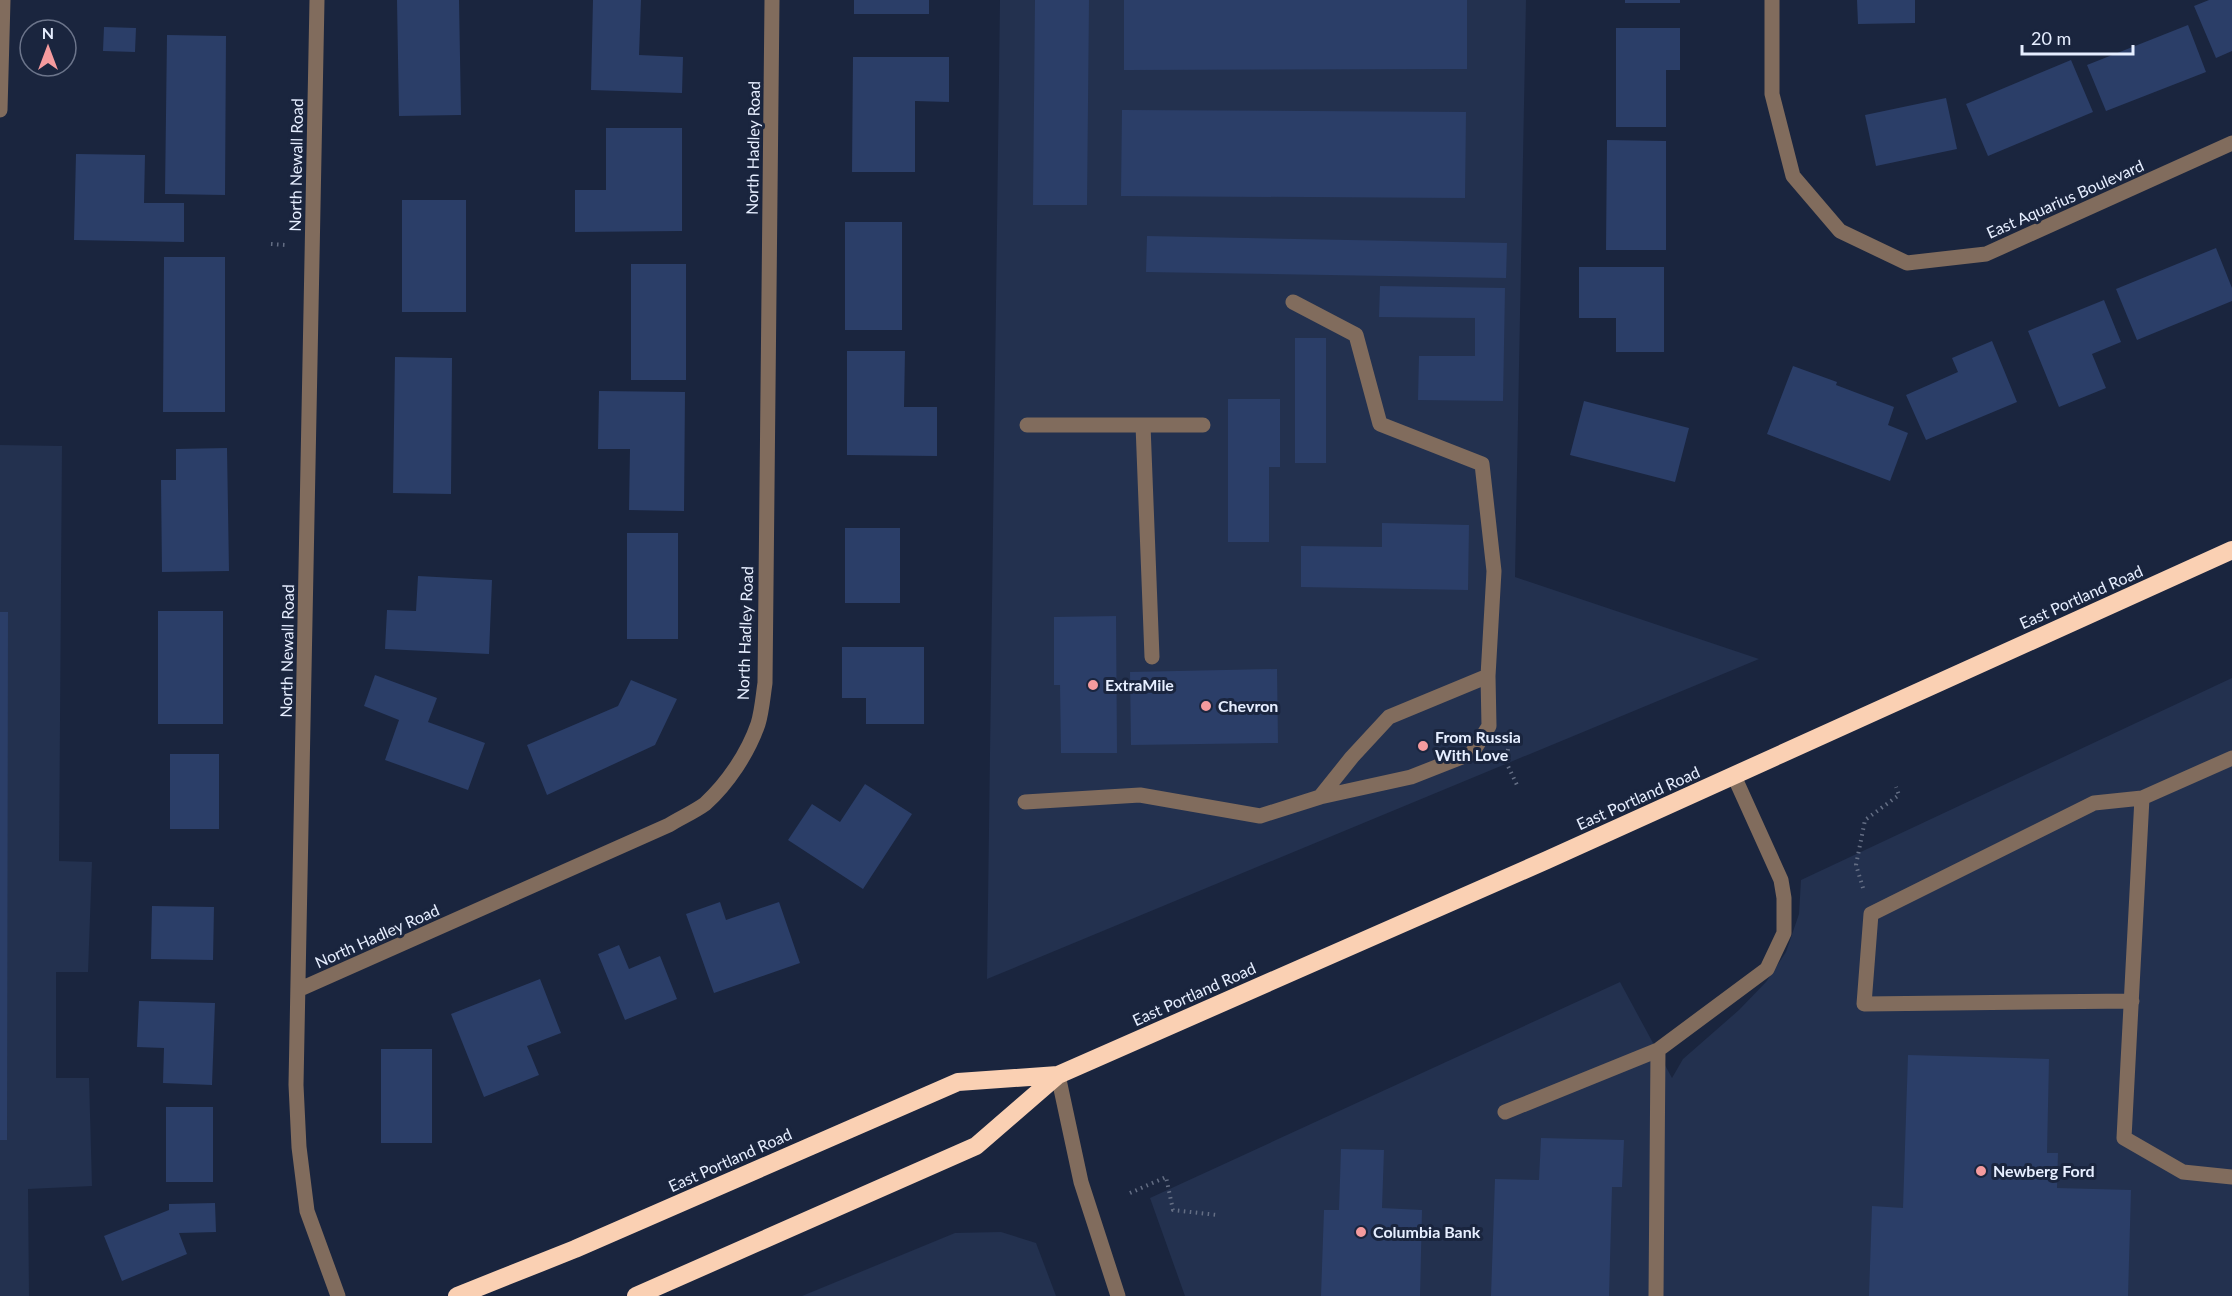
<svg xmlns="http://www.w3.org/2000/svg" width="2232" height="1296" font-family="Lato,sans-serif">
<style>
.built{fill:#23314f}
.building{fill:#2b3e68}
.lines{fill:none;stroke-linecap:round;stroke-linejoin:round}
.path{stroke:#646e84;stroke-width:4;stroke-dasharray:1.5 4.5;stroke-linecap:butt}
.minor{stroke:#816c5d;stroke-width:15}
.highway{stroke:#fad0b3;stroke-width:18}
.poi-dot{fill:#f59b9e;stroke:#1a253e;stroke-width:2}
.labels{text-anchor:middle;stroke-width:6;stroke-linejoin:round;paint-order:stroke}
.street-label{font-size:16px;fill:#e6eeff;stroke:#1a253e}
.poi-label{font-size:16px;font-weight:bold;fill:#e6eeff;stroke:#1a253e;text-anchor:start}
</style>
<rect width="100%" height="100%" fill="#1a253e"/>
<path class="built" d="M1000 0H1526L1515 577 1759 659 987 979Z
M0 445 62 446 59 861 92 862 88 972H56V1078H89L92 1186 28 1189 29 1296H0Z
M2232 678V1296H1185L1150 1198 1620 982 1672 1078 1683 1059 1739 1010 1766 982 1786 952 1799 914 1801 880Z
M1001 1232 1036 1243 1056 1296H802L955 1233Z"/>
<path class="building" d="M397 0H459L461 115 399 116Z
M593 0H641L639 55 683 57 682 93 591 90Z
M854 0H929V14H854Z
M1035 0H1089L1087 205H1033Z
M1124 0H1467V69L1124 70Z
M1625 0H1680V3H1625Z
M1857 0H1915V23L1858 24Z
M2209 0H2232V51L2216 58 2194 6Z
M2188 25 2206 72 2106 111 2087 65Z
M104 27 136 28 135 52 103 51Z
M1616 28H1680V70H1666V127H1616Z
M167 35 226 36 225 195 165 194Z
M853 57H949V102L915 101V172H852Z
M2071 60 2093 112 1988 156 1966 104Z
M1946 98 1957 149 1876 166 1865 115Z
M1122 110 1466 112 1465 198 1121 196Z
M606 128H682V231L575 232V190H606Z
M1607 140 1666 141V250H1606Z
M76 154 145 155 144 203H184V242L74 240Z
M402 200H466V312H402Z
M845 222H902V330H845Z
M1147 236 1507 243 1506 278 1146 272Z
M2216 248 2232 288V301L2137 340 2116 289Z
M164 257H225V412H163Z
M631 264H686V380H631Z
M1579 267H1664V352H1616V318H1579Z
M1380 286 1505 288 1503 401 1418 400 1419 356H1475V318L1379 317Z
M2104 300 2121 342 2092 354 2106 388 2059 407 2028 331Z
M1295 338H1326V463H1295Z
M1992 341 2017 402 1926 440 1906 395 1958 372 1952 358Z
M847 351H905L904 407H937V456L847 455Z
M395 357 452 358 451 494 393 493Z
M1793 366 1837 382 1836 385 1894 407 1888 425 1908 433 1890 481 1767 434Z
M599 391 685 392 684 511 629 510 630 449H598Z
M1228 399H1280V467H1269V542H1228Z
M1584 401 1689 428 1675 482 1570 455Z
M227 448 229 571 162 572 161 480H176V449Z
M1382 523 1469 525 1468 590 1301 587V546L1382 547Z
M845 528H900V603H845Z
M627 533H678V639H627Z
M418 576 492 580 489 654 385 649 387 610 416 611Z
M158 611H223V724H158Z
M0 612H8L7 1140H0Z
M1116 616 1117 753H1061L1060 685H1054V617Z
M842 647H924V724H866V698H842Z
M1277 669 1278 743 1131 745 1130 672Z
M375 675 437 698 428 722 485 743 468 790 385 760 399 720 364 706Z
M631 680 677 699 655 745 547 795 527 745 618 706Z
M170 754H219V829H170Z
M865 784 912 814 863 889 788 840 812 804 840 822Z
M720 902 726 920 779 902 800 963 714 993 686 914Z
M152 906 214 907 213 960 151 959Z
M619 945 629 969 660 956 677 999 625 1020 598 954Z
M540 979 561 1033 527 1046 539 1075 484 1097 451 1014Z
M139 1001 215 1003 212 1085 163 1083 164 1048 137 1047Z
M381 1049H432V1143H381Z
M1908 1055 2049 1059 2047 1153H2058L2057 1188 2131 1190 2128 1296H1869L1872 1206 1903 1208Z
M166 1107H213V1182H166Z
M1541 1138 1624 1140 1622 1187H1612L1609 1296H1491L1495 1179 1539 1180Z
M1341 1149 1384 1150 1382 1208 1422 1210 1420 1296H1321L1324 1210H1339Z
M215 1203 216 1232 179 1233 187 1254 122 1281 104 1236 169 1210V1204Z"/>
<g class="lines">
<path class="path" d="M271 244 285 245
M1508 749 1507 764 1517 785
M1863 888 1856 865 1865 820 1899 795 1896 787
M1130 1193 1166 1177 1173 1210 1217 1215"/>
<path class="minor" d="M317 0 296 1085 299 1147 307 1211 338 1296
M1772 0V94L1793 176 1840 231 1907 263 1986 254 2232 143
M0 110 3 0
M1027 425H1203
M1143 425 1152 657
M2232 758 2142 798 2124 1138 2183 1172 2232 1177
M1320 797 1411 777 1472 753 1489 726 1488 676
M1025 802 1140 795 1260 816 1320 797 1352 757 1389 717 1488 676 1494 571 1482 464 1380 424 1356 335 1293 302
M298 990 669 825C680 818 694 812 705 804 728 783 748 753 758 724 762 711 763 696 765 683L772 0
M2132 1001 1864 1004 1871 914 2094 803 2142 798
M1058 1075 1081 1182 1118 1296
M1505 1112 1658 1050
M1656 1296 1658 1050 1767 969 1784 933V898L1781 880 1734 776"/>
<path class="highway" d="M457 1296 575 1249 958 1082 1058 1075
M636 1296 976 1146 1058 1075 1547 860 2232 550"/>
</g>
<g class="poi-dot">
<circle cx="1093" cy="685" r="6"/>
<circle cx="1206" cy="706" r="6"/>
<circle cx="1423" cy="746" r="6"/>
<circle cx="1981" cy="1171" r="6"/>
<circle cx="1361" cy="1232" r="6"/>
</g>
<g class="labels">
<g class="street-label">
<text transform="translate(753 148) rotate(-89)" y="6">North Hadley Road</text>
<text transform="translate(296 165) rotate(-89)" y="6">North Newall Road</text>
<text transform="translate(2065 199) rotate(-24)" y="6">East Aquarius Boulevard</text>
<text transform="translate(2081 597) rotate(-24)" y="6">East Portland Road</text>
<text transform="translate(745 633) rotate(-88)" y="6">North Hadley Road</text>
<text transform="translate(287 651) rotate(-89)" y="6">North Newall Road</text>
<text transform="translate(1638 798) rotate(-24)" y="6">East Portland Road</text>
<text transform="translate(377 936) rotate(-24)" y="6">North Hadley Road</text>
<text transform="translate(1194 994) rotate(-24)" y="6">East Portland Road</text>
<text transform="translate(730 1160) rotate(-24)" y="6">East Portland Road</text>
</g>
<g class="poi-label">
<text x="1105" y="691">ExtraMile</text>
<text x="1218" y="712">Chevron</text>
<text x="1435" y="743">From Russia<tspan x="1435" dy="18">With Love</tspan></text>
<text x="1993" y="1177">Newberg Ford</text>
<text x="1373" y="1238">Columbia Bank</text>
</g>
</g>
<g transform="translate(48 48)"><circle r="28" fill="#1a253e" stroke="#6c758b" stroke-width="1.5"/>
<path d="M0-4.5L10 22L0 15L-10 22Z" fill="#f59b9e"/>
<text y="-9" font-size="16" font-weight="bold" text-anchor="middle" fill="#e6eeff">N</text>
</g>
<path d="M2022 45v9h111v-9" fill="none" stroke="#e6eeff" stroke-width="3"/>
<text x="2031" y="45" font-size="18" fill="#e6eeff" stroke="#1a253e" stroke-width="4.5" paint-order="stroke">20 m</text>
</svg>
